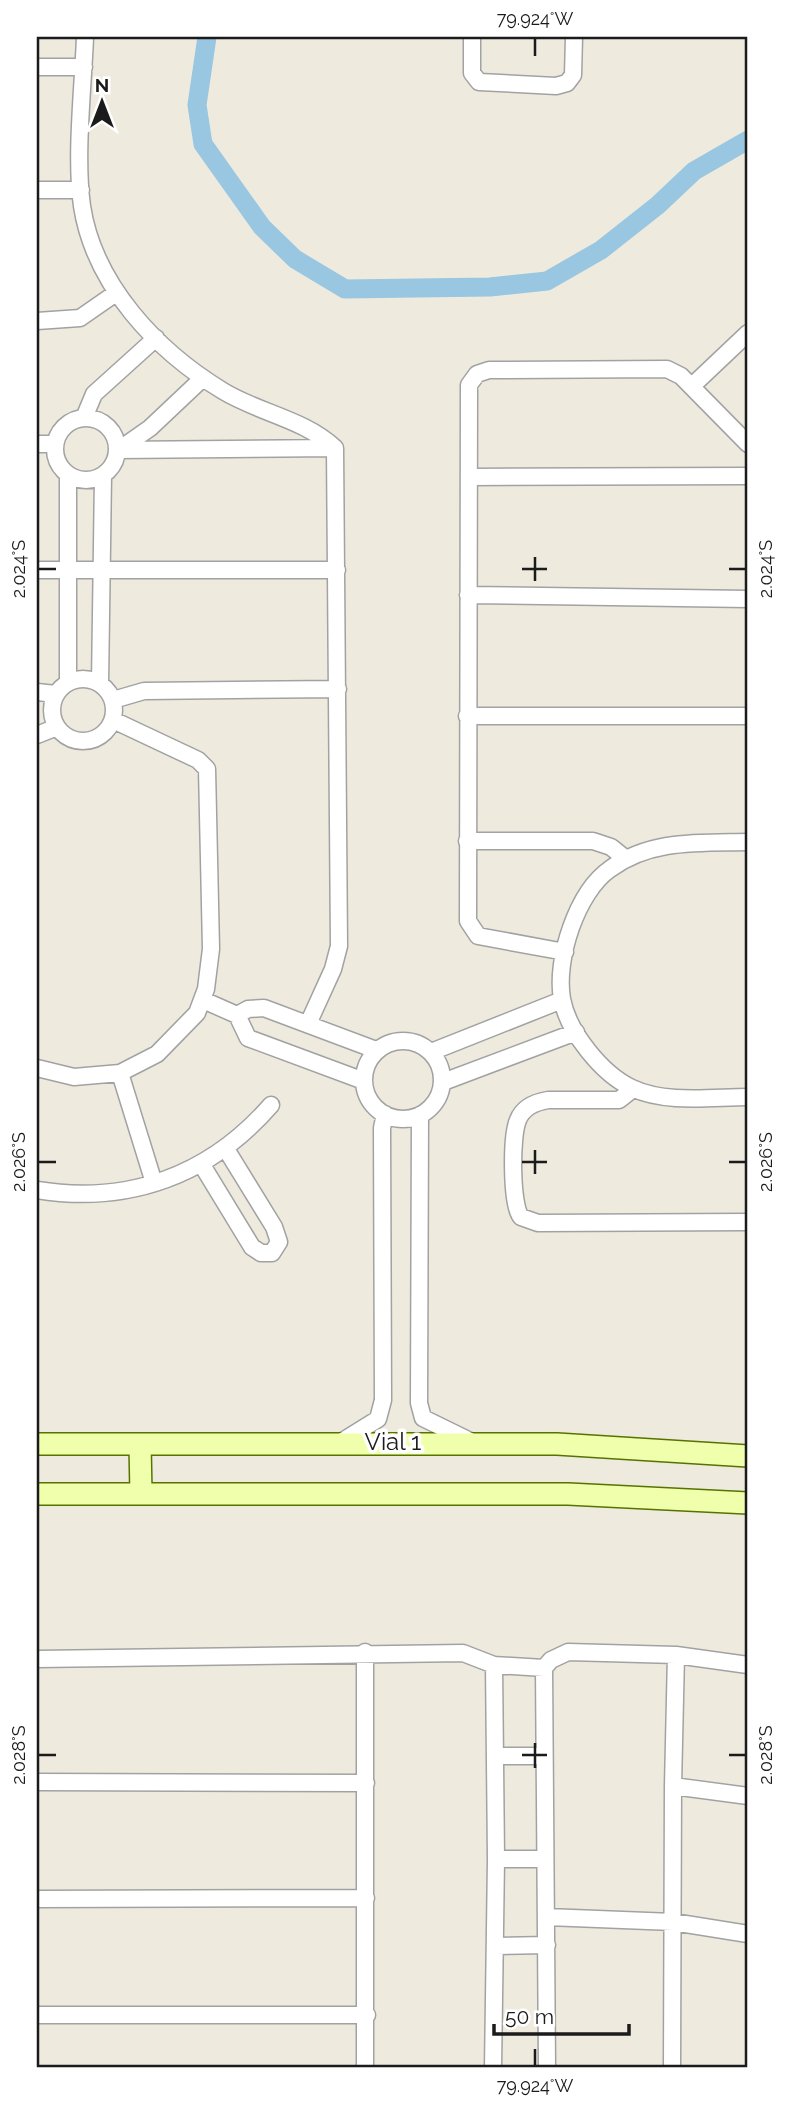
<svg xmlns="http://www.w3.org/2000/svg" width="785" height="2105" font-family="Raleway,sans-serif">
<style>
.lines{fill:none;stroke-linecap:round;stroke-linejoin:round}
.canal{stroke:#99c6e1;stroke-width:19}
.street-casing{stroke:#a2a2a2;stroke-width:19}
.secondary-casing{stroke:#567300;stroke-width:24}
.street{stroke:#fff;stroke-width:16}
.secondary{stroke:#efffab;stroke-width:21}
.ticks{fill:none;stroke:#1b1b1b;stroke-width:2.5}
.labels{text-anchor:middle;stroke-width:7;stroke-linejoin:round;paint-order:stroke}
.street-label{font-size:24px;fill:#1b1b1b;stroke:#fff}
.neatline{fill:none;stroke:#1b1b1b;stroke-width:2.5}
.ticks-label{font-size:18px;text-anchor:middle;fill:#1b1b1b}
</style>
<rect width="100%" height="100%" fill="#eeebde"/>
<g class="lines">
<path class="canal" d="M207 37 197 105 203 144 262 227 295 259 345 289 490 287 547 281 601 250 658 205 694 171 748 140"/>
<defs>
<path id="street" d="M85 37C83 89 75 156 82 206 94 285 157 351 223 391 259 413 304 419 335 448L339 946 333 969 308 1024
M472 37V73L479 82 556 86 567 83 573 75 574 37
M37 67H84
M37 190H81
M37 321 80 318 116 293
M692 386 748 333
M84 418 94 394 156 338
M55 449a31 31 0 1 1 62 0a31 31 0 1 1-62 0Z
M37 444H55
M120 449 150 428 203 378
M117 450 335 448
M68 475V682
M469 477 748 476
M37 570H337
M468 595 748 599
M52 710a31 31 0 1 1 62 0a31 31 0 1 1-62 0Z
M100 684 103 476
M37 692 56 694
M113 700 144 691 338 689
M467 716H748
M37 735 57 727
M467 841H593L611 847 626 859
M748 842C700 843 651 839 610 869 577 892 555 959 562 999 568 1032 602 1074 632 1088 666 1104 712 1097 748 1097
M565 952 478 936 468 921 469 385 477 374 489 370 667 369 681 376 748 444
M203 1000 237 1015
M237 1015 248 1038 364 1081
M237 1015 248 1009 264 1008 376 1050
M364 1080a39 39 0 1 1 78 0a39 39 0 1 1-78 0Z
M431 1052 562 1000
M37 1068 74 1077 120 1073 157 1054 197 1013 206 989 211 949 207 769 198 760 113 720
M120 1073 154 1183
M443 1082 576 1032
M633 1089 619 1100H548C536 1102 523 1107 518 1120 511 1136 511 1205 521 1217L538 1223 748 1222
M420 1115 419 1403 423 1418 470 1441
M202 1165 252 1247 261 1253H272L279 1242 274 1227 226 1149
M37 1190C129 1205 210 1175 271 1105
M341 1442 378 1419 383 1400 382 1128 385 1114
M365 1652V2068
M676 1655 673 1786 748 1796
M37 1659 463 1653 494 1665 544 1668 551 1660 568 1652 676 1655 748 1665
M544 1668 547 2068
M496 1756H544
M37 1782 366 1783
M496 1859H544
M37 1899 366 1898
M547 1917 673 1922 748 1934
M496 1946 547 1945
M37 2015H367
M493 2068 496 1859 494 1665
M672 2068 673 1786"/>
<path id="secondary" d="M37 1444H557L748 1456
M140 1444 141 1494
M37 1494H568L748 1503"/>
</defs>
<use href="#street" class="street-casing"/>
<use href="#secondary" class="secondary-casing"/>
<use href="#street" class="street"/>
<use href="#secondary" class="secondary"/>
</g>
<path class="ticks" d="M535 38V56M535 557V581M38 569H56M522 569H547M729 569H746M535 1150V1174M38 1162H56M522 1162H547M729 1162H746M535 1743V1768M38 1755H56M522 1755H547M729 1755H746M535 2049V2066"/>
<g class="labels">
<g class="street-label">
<text x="393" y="1450">Vial 1</text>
</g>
</g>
<rect width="785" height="2105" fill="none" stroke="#ffffff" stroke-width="77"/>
<g transform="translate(102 102)" stroke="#ffffff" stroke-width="5" paint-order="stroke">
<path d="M0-5L12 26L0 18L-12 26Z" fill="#1b1b1b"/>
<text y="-10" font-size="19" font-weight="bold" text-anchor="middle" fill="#1b1b1b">N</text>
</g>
<path d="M494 2024v10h135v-10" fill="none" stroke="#1b1b1b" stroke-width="3.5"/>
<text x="505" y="2024" font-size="21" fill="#1b1b1b" stroke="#ffffff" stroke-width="5" paint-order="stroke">50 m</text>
<rect x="38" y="38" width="708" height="2028" class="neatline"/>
<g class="ticks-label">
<text x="535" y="25">79.924°W</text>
<text transform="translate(19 569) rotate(-90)" y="6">2.024°S</text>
<text transform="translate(766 569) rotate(-90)" y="6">2.024°S</text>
<text transform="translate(19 1162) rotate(-90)" y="6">2.026°S</text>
<text transform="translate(766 1162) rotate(-90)" y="6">2.026°S</text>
<text transform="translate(19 1755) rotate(-90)" y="6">2.028°S</text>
<text transform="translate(766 1755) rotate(-90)" y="6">2.028°S</text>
<text x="535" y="2092">79.924°W</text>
</g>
</svg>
